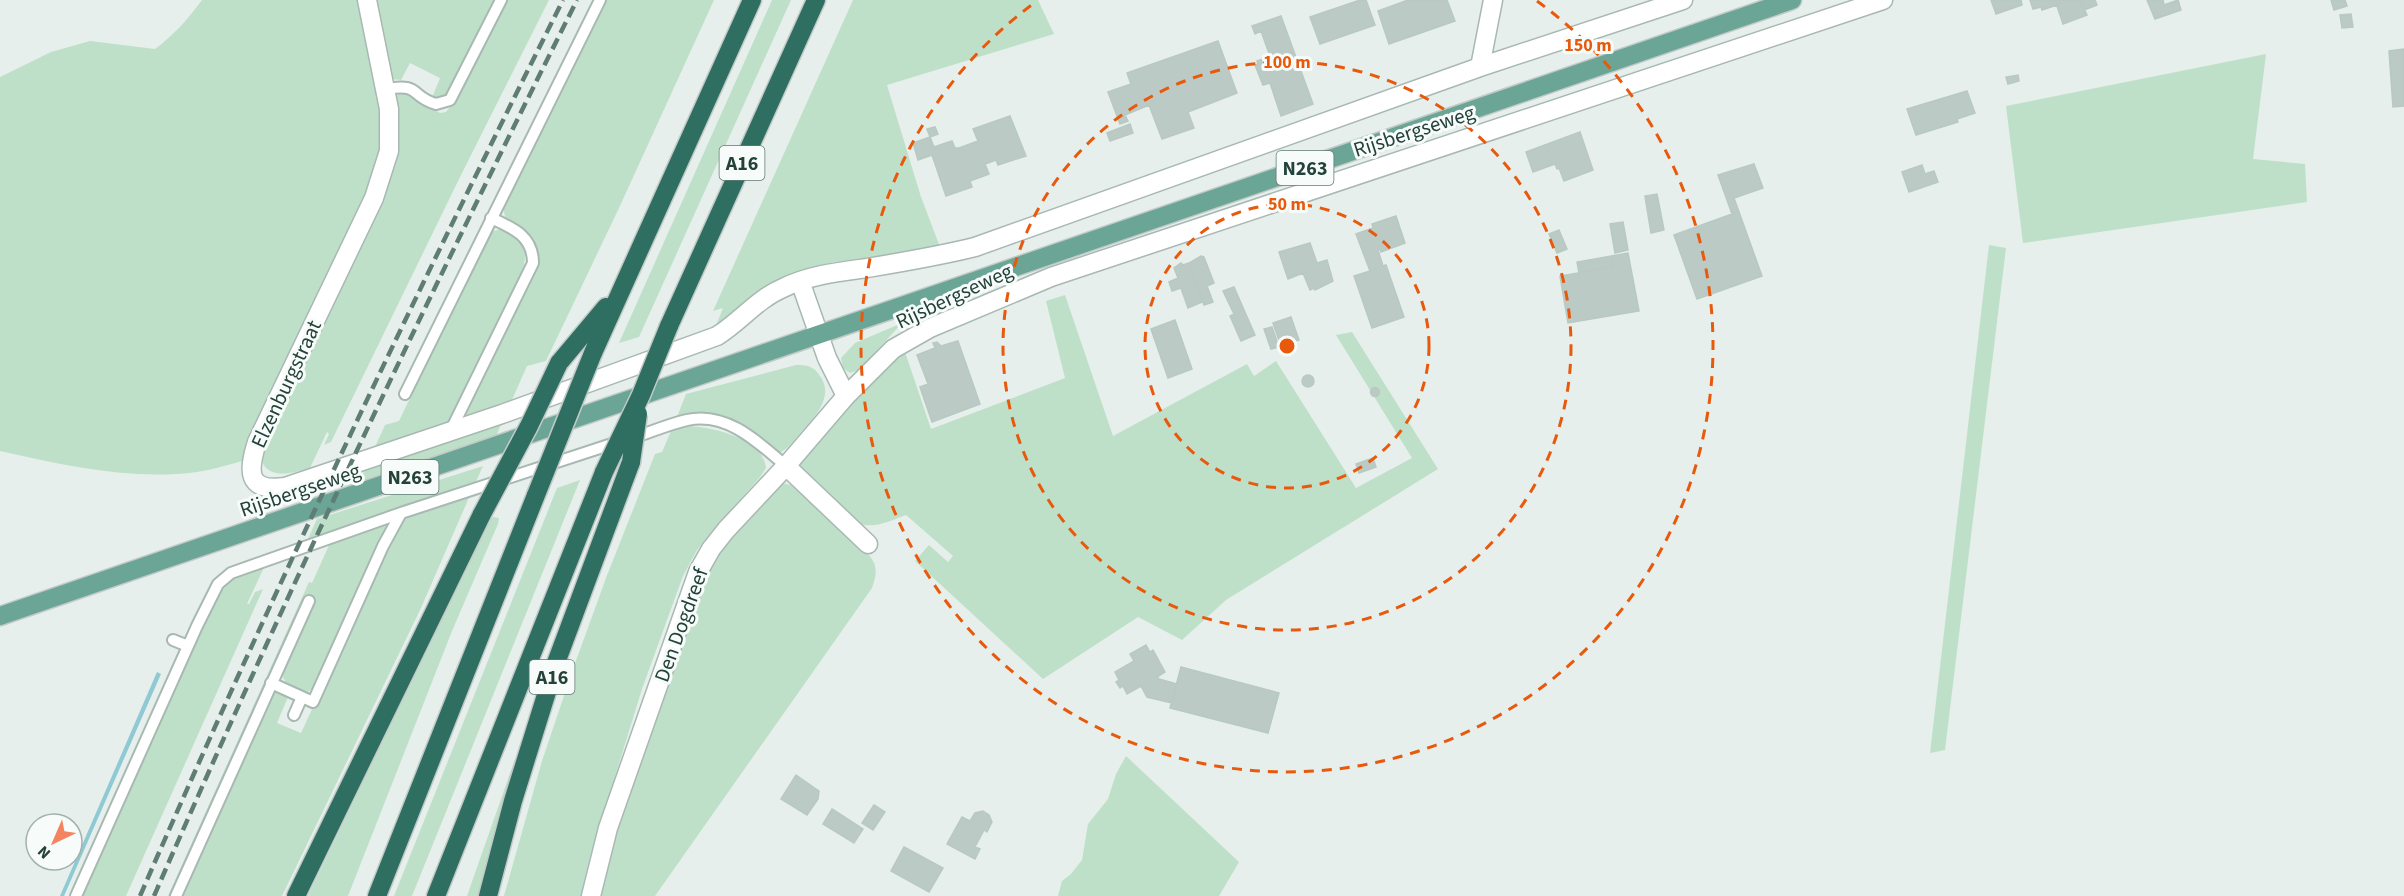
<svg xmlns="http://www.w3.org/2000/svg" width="2404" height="896" font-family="'Source Sans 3',sans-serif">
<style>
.green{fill:#bfe0c8}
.water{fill:#8ec9d4}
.building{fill:#bbcac4;stroke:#b8c9c2;stroke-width:1.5}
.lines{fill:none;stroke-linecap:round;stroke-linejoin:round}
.lane-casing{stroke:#a8b8b2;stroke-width:14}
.street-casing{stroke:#a8b8b2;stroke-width:21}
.primary-casing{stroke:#c2cac8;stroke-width:21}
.highway-casing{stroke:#c2cac8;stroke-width:21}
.lane{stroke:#fff;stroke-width:10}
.street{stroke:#fff;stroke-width:18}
.primary{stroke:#6aa596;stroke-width:18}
.highway{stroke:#2f6f62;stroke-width:18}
.rail{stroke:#5f7d75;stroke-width:4.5;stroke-dasharray:12 6;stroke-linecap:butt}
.highway-bridge-casing{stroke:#c2cac8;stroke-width:21;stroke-linecap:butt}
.highway-bridge{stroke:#2f6f62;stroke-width:18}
.ring{fill:none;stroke:#e8590c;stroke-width:3;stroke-dasharray:10 8}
.labels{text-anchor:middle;stroke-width:6;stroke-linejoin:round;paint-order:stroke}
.shield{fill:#f7fbf9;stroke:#637a73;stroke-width:1.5}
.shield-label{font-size:20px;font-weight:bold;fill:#24423a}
.street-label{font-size:21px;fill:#24423a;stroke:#f7fbf9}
.centre{fill:#e8590c;stroke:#f7fbf9;stroke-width:3}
.ring-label{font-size:18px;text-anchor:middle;font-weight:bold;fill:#e8590c;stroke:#f7fbf9;stroke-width:6;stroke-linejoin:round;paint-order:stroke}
</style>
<rect width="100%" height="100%" fill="#e6efeb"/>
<path class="green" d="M202 0H361L384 133 377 173 242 461C227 465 212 470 197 472 131 481 64 465 0 451V77L51 52 90 41 155 49C174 35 188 19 202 0Z
M373 0H497L450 94C444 97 439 102 432 98L440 78 410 63 401 80 390 79Z
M505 0H549L460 177 331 442 324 445 329 434 327 432 310 468C295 472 273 480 263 464V443L379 199 397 95 404 92 440 113 446 112 455 100Z
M607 0H714L619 208 546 361 527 366 511 402 467 415 465 413 535 258 503 221 505 217 503 206Z
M772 0H791L639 337 619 343Z
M853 0H1038L1054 34 887 85 921 197 943 255 918 259 833 262 791 278 715 328 723 308 713 311Z
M2266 54 2253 159 2305 164 2307 202 2023 243 2006 106Z
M500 227C524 239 529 248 522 274L452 421 374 449 385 425 399 421 490 232 498 230Z
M1989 245 2006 248 1945 750 1930 753Z
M1065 295 1113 436 1247 364 1254 376 1276 361 1356 488 1412 458 1336 335 1352 332 1438 469 1226 600 1182 640 1138 617 1043 679 915 561 929 545 948 562 953 556 906 515C887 522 873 530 853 522L798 469 799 461 809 448 904 349 931 429 1065 378 1046 301Z
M902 323 859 370 850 373 843 368 841 358 855 343Z
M796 365C807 365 814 366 820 376 835 396 814 418 801 432 795 439 789 448 781 452H777L752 433 690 415 677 417 686 394Z
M502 422 495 439 358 484 367 465Z
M688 426C712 427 763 438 766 468L760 477 712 531 697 550 683 576 642 689 589 861 581 896H504L542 761 573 669 606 578 655 454 662 452 671 431Z
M483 466 474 486 308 539 317 519Z
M580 480 412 896H394L557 488Z
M781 483 791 485C811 502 862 540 873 561 878 570 875 579 872 588L655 896H599L620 818 699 588 715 553Z
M471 493 421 608 282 896H181L271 691H277L288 697 277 723 301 733 386 549 405 519 409 516Z
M493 517 499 518 498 524 452 631 348 896H308L489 522Z
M393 523 316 686 305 694 287 685 281 673 171 896H168L309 582 312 583 330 543Z
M266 563 247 604H249L255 592 263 589 126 896H80L221 586 234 576Z
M1126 756 1239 862 1219 896H1058L1062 881 1071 874 1082 860 1088 824 1108 799 1116 774Z
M515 759 518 761 481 896H467Z"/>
<path class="water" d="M157 672 161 674 64 896H60Z"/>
<path class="building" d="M1360 0H1366L1375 25 1320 44 1310 17Z
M1408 0H1447L1455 21 1389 44 1378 11Z
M1991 0H2021L2022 5 1996 14Z
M2030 0H2055L2057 5 2042 10 2041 7 2033 9Z
M2055 0H2080L2087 15 2063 24Z
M2080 0H2095L2097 5 2084 10Z
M2147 0H2163L2164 5 2178 0 2181 10 2155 19Z
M2331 0H2345L2347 6 2334 10Z
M2351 14 2353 27 2342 28 2340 15Z
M1281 16 1313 104 1281 116 1270 83 1263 85 1255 65 1258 64 1257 61 1268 57 1271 59 1261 31 1255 34 1252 26Z
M1218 41 1237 93 1188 112 1194 128 1162 139 1149 105 1125 115 1128 121 1120 124 1108 92 1131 84 1127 73Z
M2404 49V106L2393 107 2389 51Z
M2018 75 2019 81 2008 84 2006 77Z
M1967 91 1975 113 1957 119 1958 122 1916 135 1907 109Z
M1010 116 1026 156 998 165 996 160 985 164 989 174 970 181 972 187 946 196 932 155 918 160 913 143 930 137 927 129 935 127 938 134 930 137 934 147 952 141 955 148H959L978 141 973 129Z
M1130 124 1133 133 1110 141 1107 133Z
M1580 132 1593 170 1564 181 1559 168 1557 169 1555 164 1533 172 1526 152Z
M1754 164 1763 188 1734 198 1762 276 1697 299 1674 235 1732 214 1718 175Z
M1922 165 1925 174 1934 171 1938 182 1909 192 1902 172Z
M1657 194 1664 230 1651 233 1645 196Z
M1396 216 1405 243 1381 252 1380 249 1378 250 1383 266 1386 265 1404 317 1372 328 1354 276 1370 271 1356 234 1373 228 1372 224Z
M1623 222 1628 250 1615 253 1610 224Z
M1559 230 1567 249 1557 253 1549 234Z
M1310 243 1317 263 1327 260 1333 281 1315 290 1314 288 1310 290 1303 273 1288 279 1279 252Z
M1628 253 1639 311 1568 323 1560 276 1613 267 1611 256Z
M1201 256 1204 257 1214 283 1207 286 1213 302 1204 305 1189 263Z
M1611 256 1613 267 1579 273 1577 262Z
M1181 263 1183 265 1189 263 1202 302 1188 308 1181 288 1172 291 1169 282 1178 278 1174 268Z
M1234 287 1255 335 1241 341 1230 316 1234 314 1223 291Z
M1291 317 1299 340 1281 346 1273 323Z
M1175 320 1192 369 1168 378 1151 329Z
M1272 327 1279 347 1271 349 1264 329Z
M958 341 980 404 932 422 920 387 928 384 917 355 935 348 933 343 937 342 941 346Z
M1302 381a6 6 0 1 1 12 0a6 6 0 1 1-12 0Z
M1370.5 392a4.5 4.5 0 1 1 9 0a4.5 4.5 0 1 1-9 0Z
M1373 458 1376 467 1359 473 1356 464Z
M1146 645 1150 652 1153 650 1165 672 1157 677 1159 679 1177 684 1172 703 1147 697 1141 686 1127 694 1123 686 1120 688 1116 682 1119 680 1115 672 1134 661 1130 654Z
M1181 667 1279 693 1268 733 1170 708Z
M796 775 819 791 818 799 807 815 781 799Z
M874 805 885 812 873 830 862 823Z
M832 809 863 829 854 843 823 824Z
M983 811 989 815 992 822 987 832 984 830 975 847 980 849 975 859 947 844 962 817 970 821 975 813Z
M904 847 943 868 929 892 891 871Z"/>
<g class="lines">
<defs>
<path id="lane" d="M386 89C422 83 409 96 436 104L450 100 501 0
M405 394 600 0
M451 430 533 263C533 236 513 228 491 218
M633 438C651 432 669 424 687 420 727 411 759 443 786 466
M173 640 188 646
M271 683 313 702 383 546 401 513
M294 715 302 697
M76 896 197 626 218 584 231 573 401 513 618 442
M176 896 309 601"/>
<path id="street" d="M367 0 389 109V151L374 198 257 442C248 471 246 492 285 487L502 414 717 336C740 322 757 299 783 288 809 275 838 272 867 268 903 262 939 256 975 247L1480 67 1683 0
M1480 67 1493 0
M800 281 827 358 846 396
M786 466 868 544
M591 896 608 828 698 572 711 549 726 530 786 466 846 396 893 349 930 328 1051 277 1883 0"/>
<path id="primary" d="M0 616 1792 0"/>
<path id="highway" d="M669 326 816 0
M593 353 752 0
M559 363 606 307
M296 896 482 514
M377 896 536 495
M436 896 604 472
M488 896 513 801 556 663 631 462"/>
</defs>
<use href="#lane" class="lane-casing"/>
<use href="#street" class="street-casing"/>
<use href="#primary" class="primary-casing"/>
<use href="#highway" class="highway-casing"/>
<use href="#lane" class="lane"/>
<use href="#street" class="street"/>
<use href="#primary" class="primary"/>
<use href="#highway" class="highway"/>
<path class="rail" d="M140 896C272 593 415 295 563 0
M154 896C286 593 429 295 577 0"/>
<defs>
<path id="highway-bridge" d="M631 462 638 414
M604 472 641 395 669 326
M536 495 593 353
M482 514 529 426 559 363"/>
</defs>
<use href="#highway-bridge" class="highway-bridge-casing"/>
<use href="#highway-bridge" class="highway-bridge"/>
</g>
<g class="ring">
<circle cx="1287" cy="346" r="142"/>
<circle cx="1287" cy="346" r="284"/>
<path d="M1537 1A426 426 0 1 1 1037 1"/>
</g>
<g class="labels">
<g class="shield">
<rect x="719.5" y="146" width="45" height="34" rx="4.5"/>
<rect x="1276.5" y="151" width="57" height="34" rx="4.5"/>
<rect x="381.5" y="460" width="57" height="34" rx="4.5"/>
<rect x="529.5" y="660" width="45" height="34" rx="4.5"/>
</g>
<g class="shield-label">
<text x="742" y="170">A16</text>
<text x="1305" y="175">N263</text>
<text x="410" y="484">N263</text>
<text x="552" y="684">A16</text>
</g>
<g class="street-label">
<text transform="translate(1414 131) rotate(-18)" y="7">Rijsbergseweg</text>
<text transform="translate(954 296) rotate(-25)" y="7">Rijsbergseweg</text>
<text transform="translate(286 384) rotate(-65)" y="7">Elzenburgstraat</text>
<text transform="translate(300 490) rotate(-19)" y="7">Rijsbergseweg</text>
<text transform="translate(681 625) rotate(-70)" y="7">Den Dogdreef</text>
</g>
</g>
<circle cx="1287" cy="346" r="9" class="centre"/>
<g class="ring-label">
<text x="1588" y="51">150 m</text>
<text x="1287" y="68">100 m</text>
<text x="1287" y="210">50 m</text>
</g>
<g transform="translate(54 842) rotate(224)"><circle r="28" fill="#f7fbf9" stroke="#a3b1ad" stroke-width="1.5"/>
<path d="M0-4.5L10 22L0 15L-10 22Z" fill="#f4845f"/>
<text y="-9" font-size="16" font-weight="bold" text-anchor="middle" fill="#24423a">N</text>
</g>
</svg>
